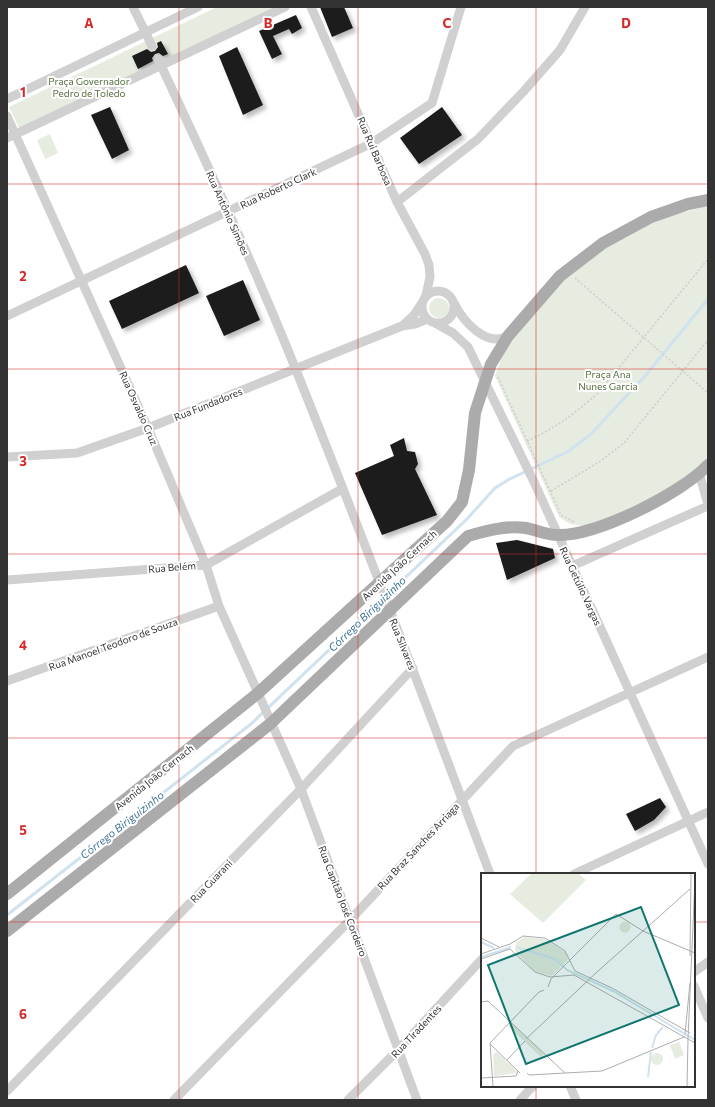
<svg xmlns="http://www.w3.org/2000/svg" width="715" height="1107" font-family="Commissioner,sans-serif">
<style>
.green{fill:#e6ecdf}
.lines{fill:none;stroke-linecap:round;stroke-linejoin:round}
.stream{stroke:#cfe2ee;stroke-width:3}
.building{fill:#1a1a1a;filter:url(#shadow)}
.path{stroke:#cdcdcd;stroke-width:1.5;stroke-dasharray:2 2;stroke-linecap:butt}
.minor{stroke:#d0d0d0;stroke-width:9}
.major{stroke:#ababab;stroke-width:12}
.grid{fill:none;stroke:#d62828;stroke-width:1;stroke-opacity:0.55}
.labels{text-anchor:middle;stroke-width:4;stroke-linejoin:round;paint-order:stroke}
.park-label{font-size:10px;fill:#56703f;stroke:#fff}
.street-label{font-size:10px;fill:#333;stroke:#fff}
.water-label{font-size:11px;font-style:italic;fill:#3f7597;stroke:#fff}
.inset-river{fill:none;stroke:#cfe2ee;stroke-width:2}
.inset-road{fill:none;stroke:#adadad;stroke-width:1}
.view{fill:#0f766e;fill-opacity:0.15;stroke:#0f766e;stroke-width:2}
.inset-edge{fill:none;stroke:#333;stroke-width:2}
.grid-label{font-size:13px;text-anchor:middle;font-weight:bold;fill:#d62828;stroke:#fff;stroke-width:4;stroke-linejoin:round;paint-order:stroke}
</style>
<defs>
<filter id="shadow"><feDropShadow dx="3.5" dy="3.5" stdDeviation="2" flood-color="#0004"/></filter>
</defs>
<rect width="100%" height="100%" fill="#fff"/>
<path class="green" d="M217 7H291L23 136 9 107Z
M50 134 58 153 45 159 37 140Z
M708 206V459L684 480 632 509 584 526 570 524 559 517 495 376C503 348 521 326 541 305 550 296 558 285 568 276 594 251 630 231 664 218 678 213 693 210 708 206Z
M429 308a10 10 0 1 1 20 0a10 10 0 1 1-20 0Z"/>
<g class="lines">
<path class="stream" d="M7 915 251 724 467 519 495 488 508 480 569 451 591 434 645 376 708 299"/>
</g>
<path class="building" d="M320 7H344L353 28 332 37Z
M296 15 302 28 292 34 289 29 273 36 282 54 272 59 259 31Z
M161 41 168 54 163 56 159 53 155 54 152 58 153 61 138 69 132 56 147 49 151 52 155 51 158 47 157 43Z
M237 47 263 105 243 115 219 56Z
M110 107 129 150 112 159 91 115Z
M442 107 462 135 419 164 400 138Z
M186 265 199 293 122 329 109 301Z
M243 280 260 320 224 336 206 296Z
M404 438 407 451 415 452 418 464 415 469 437 515 382 535 355 473 394 456 390 445Z
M517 540 553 549 555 558 507 580 496 543Z
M660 798 666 807 654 820 635 831 626 814Z"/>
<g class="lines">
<path class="path" d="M575 278 708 393
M498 377 561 515 574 522
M527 441C557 427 573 415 598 393L708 259
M551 491 599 462 624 443 708 340"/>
<path class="minor" d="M133 7 152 46
M311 7 397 202 425 254 429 265 430 277 426 295
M158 59C206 161 254 265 296 370 363 537 427 706 490 874
M7 99 198 7
M7 116 148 428 206 565 219 606 301 789 417 1100
M7 138 285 7
M397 202 478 139 524 91 560 50 585 7
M422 307a16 16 0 1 1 32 0a16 16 0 1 1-32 0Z
M454 303C463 321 486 348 508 336
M7 316 372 143 432 103 461 7
M435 323 453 333 468 347 534 482 708 864
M402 326 414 315 422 303
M7 457 77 453 148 428 402 326 415 324 427 319
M699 473 708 504
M572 566 708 506
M7 580 206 565 342 489
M7 681 219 606
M574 874 708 812
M694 972 708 962
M694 986 708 1018
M570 1086 576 1100
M7 1091 301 789 413 668
M174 1100 351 919 513 746 708 657
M348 1100 398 1050 482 959
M520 1100 533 1086"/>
<path class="major" d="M7 894 257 694 447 521 462 502 469 470 475 413 485 382 491 364 508 336 560 276 603 243 651 217 688 204 708 200
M7 931 270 724 468 536C486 531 507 525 526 528 536 530 548 535 558 535 597 536 682 493 708 465"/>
</g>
<path class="grid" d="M179 7V1100M358 7V1100M536 7V874M7 184H708M7 369H708M7 554H708M7 738H708M7 922H482M694 922H708M536 1086V1100"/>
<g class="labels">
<g class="park-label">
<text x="89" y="85">Praça Governador<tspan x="89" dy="12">Pedro de Toledo</tspan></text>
<text x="608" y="378">Praça Ana<tspan x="608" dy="12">Nunes Garcia</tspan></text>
</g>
<g class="street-label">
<text transform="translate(375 151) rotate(67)" y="4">Rua Rui Barbosa</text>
<text transform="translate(278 188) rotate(-25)" y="4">Rua Roberto Clark</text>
<text transform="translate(228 213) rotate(66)" y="4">Rua Antônio Simões</text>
<text transform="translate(208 404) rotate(-22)" y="4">Rua Fundadores</text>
<text transform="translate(139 408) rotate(66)" y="4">Rua Osvaldo Cruz</text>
<text transform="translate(399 565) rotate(-43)" y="4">Avenida João Cernach</text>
<text transform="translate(172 567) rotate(-5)" y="4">Rua Belém</text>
<text transform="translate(581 586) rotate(65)" y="4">Rua Getúlio Vargas</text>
<text transform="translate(113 644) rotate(-20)" y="4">Rua Manoel Teodoro de Souza</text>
<text transform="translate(403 644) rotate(68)" y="4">Rua Silvares</text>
<text transform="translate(154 777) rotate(-39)" y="4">Avenida João Cernach</text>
<text transform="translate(418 846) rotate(-47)" y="4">Rua Braz Sanches Arriaga</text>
<text transform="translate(211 881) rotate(-46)" y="4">Rua Guarani</text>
<text transform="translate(343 901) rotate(69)" y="4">Rua Capitão José Cordeiro</text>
<text transform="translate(416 1031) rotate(-47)" y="4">Rua Tiradentes</text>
</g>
<g class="water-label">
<text transform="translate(367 614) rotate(-44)" y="4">Córrego Biriguizinho</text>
<text transform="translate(122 825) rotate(-38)" y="4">Córrego Biriguizinho</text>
</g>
</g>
<g transform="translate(481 873)">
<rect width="214" height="214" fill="#fff"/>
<path d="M50 1H98L105 7 62 50 29 21ZM138.5 54a5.5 5.5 0 1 1 11 0a5.5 5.5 0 1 1-11 0ZM43 64 64 66 85 80 87 87 71 103 53 98 34 78 35 70ZM30 150 63 181 60 184 27 153ZM198 169 203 182 194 186 189 172ZM16 179 35 197 36 200 13 203 12 181ZM170 186a6 6 0 1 1 12 0a6 6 0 1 1-12 0Z" fill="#e6ecdf"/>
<path class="inset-river" d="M0 69 13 75M35 74 74 86 86 97 132 118 214 167M0 84 30 74M171 175 175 162 182 154M167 204 170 179"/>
<path class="inset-road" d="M0 65 18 74M0 81 29 71 42 63 64 65 84 78 94 98 131 115 209 160M209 83 210 1M0 86 29 76 54 99 69 104 93 102 207 166 214 7M67 114 70 106 135 41 162 58 214 80M0 129 7 128 84 200M204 161 209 110M45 166 116 99 209 16M9 170 58 119 63 117M9 170 12 213M9 171 39 200M26 187 44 168M46 200 48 202 121 198 203 164M0 205 35 203 37 198M206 213 207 166 214 170"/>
<path class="view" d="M160 34 198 132 45 191 7 92Z"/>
<rect width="214" height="214" class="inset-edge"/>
</g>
<g class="grid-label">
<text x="89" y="28">A</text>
<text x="268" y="28">B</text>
<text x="447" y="28">C</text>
<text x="626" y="28">D</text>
<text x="23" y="97">1</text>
<text x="23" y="281">2</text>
<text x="23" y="466">3</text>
<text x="23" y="650">4</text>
<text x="23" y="835">5</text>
<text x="23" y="1019">6</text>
</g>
<rect width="715" height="1107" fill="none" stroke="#333333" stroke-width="16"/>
</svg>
